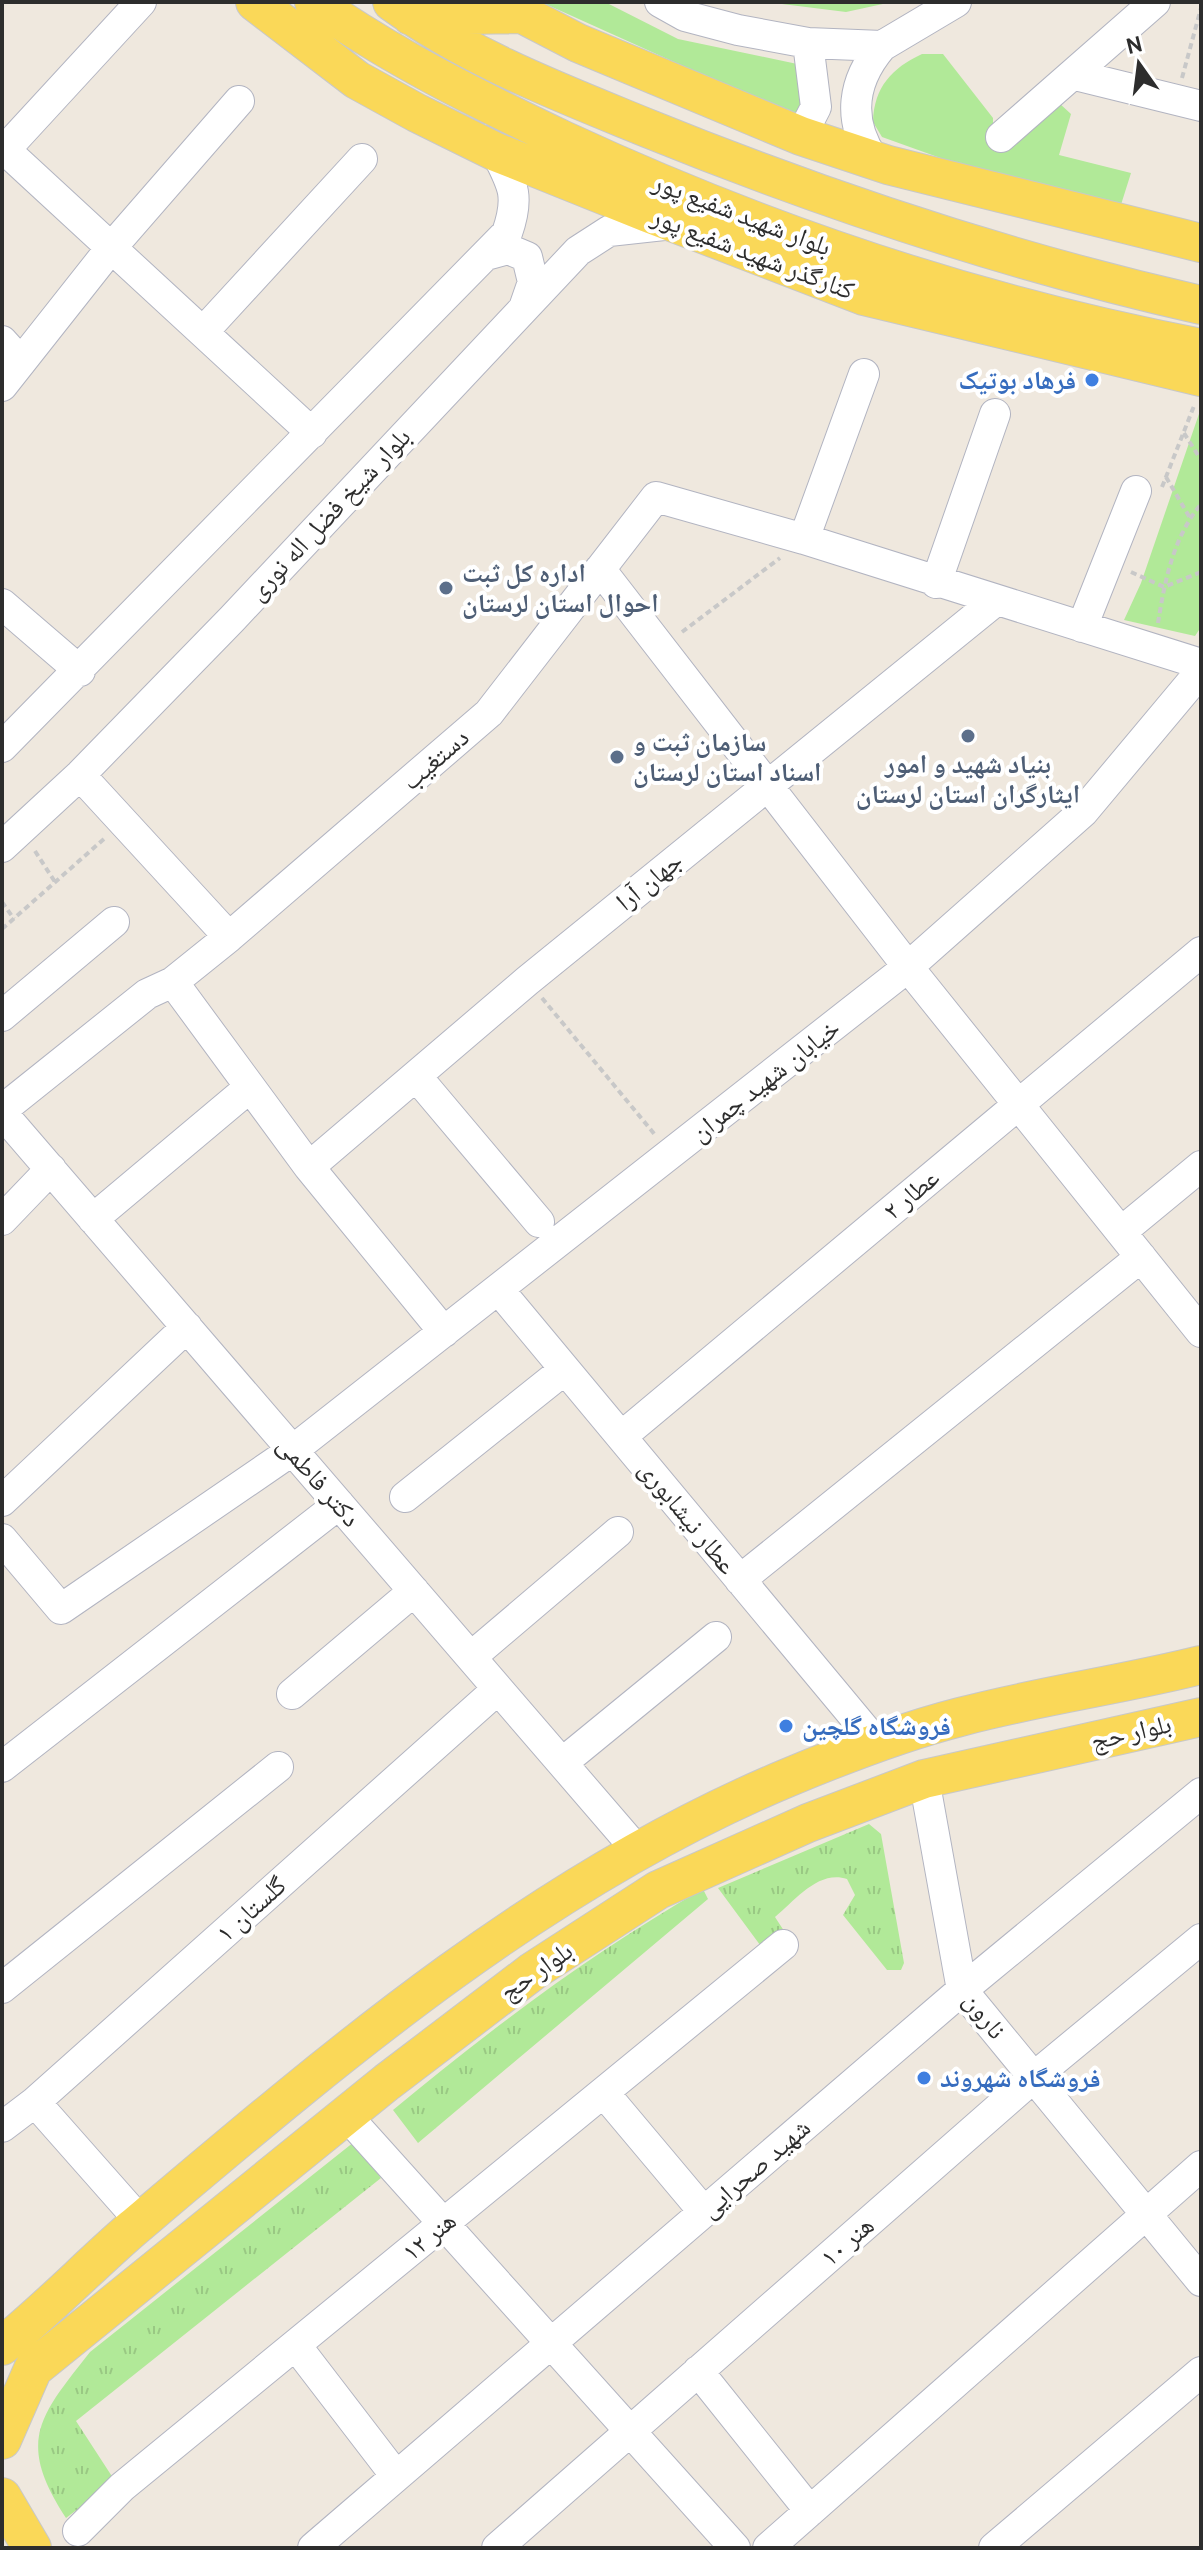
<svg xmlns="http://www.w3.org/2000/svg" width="1203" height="2550" font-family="Cabin,'Noto Naskh Arabic',sans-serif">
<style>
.grass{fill:url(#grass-tufts)}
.park{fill:#b1e998}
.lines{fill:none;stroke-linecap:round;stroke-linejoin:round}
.minor-casing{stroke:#b2b4c1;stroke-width:32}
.major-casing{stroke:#c8c8c8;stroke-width:40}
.path{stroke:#c8c8c8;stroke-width:4;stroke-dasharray:6 4;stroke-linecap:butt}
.minor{stroke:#fff;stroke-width:30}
.major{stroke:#fad858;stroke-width:38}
.shop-dot{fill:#3f7fe0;stroke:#fff;stroke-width:3}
.service-dot{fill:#5c6f8a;stroke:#fff;stroke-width:3}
.labels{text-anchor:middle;stroke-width:8;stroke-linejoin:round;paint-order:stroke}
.street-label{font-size:26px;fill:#2d2d2d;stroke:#fff}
.shop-label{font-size:26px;font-weight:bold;fill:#366cbe;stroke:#fff;text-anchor:start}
.service-label{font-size:26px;font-weight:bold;fill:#4e5e75;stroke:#fff;text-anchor:start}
</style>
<defs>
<pattern id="grass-tufts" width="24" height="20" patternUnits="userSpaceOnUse" patternTransform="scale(2)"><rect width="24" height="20" fill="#b1e998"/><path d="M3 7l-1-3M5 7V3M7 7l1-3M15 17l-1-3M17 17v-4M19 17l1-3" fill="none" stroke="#99c883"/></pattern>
</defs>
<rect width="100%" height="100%" fill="#efe8de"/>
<path class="grass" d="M869 1824 881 1834 904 1963 901 1970H887L843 1915 855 1895 847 1879C818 1870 796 1900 775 1917L786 1934 763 1949 718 1888Z
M703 1889 708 1899 418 2143 393 2110C495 2026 588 1955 703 1889Z
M354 2142 381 2178 76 2421 115 2481 66 2518C16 2441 39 2417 90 2352Z"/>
<path class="park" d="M541 2H605L678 39 802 65 807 102 794 116Z
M785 2H892L846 12 782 4Z
M922 54H943L993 118V127L1059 103 1071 114 1059 155 1131 173 1119 211 985 174 882 137 873 122C874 87 892 68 922 54Z
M1201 408V627L1195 636 1124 620 1141 583Z"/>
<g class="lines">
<defs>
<path id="minor" d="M660 2 685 16 738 30 808 43 882 46 956 2
M1075 75 1201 106
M801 136 816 107 808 43
M1001 137 1155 2
M2 147 312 433
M2 153 141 2
M873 159C847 120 852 81 882 46
M486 255 508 249 527 257 533 282 524 308
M203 332 362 159
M2 341 21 362
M2 386 111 248 239 101
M804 539 864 374
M600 569 908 967 1201 1332
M936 583 995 414
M2 604 80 671
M1082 627 1136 491
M2 747 507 233C520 196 513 185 496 152
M80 775 229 937
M2 847 80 775 232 619 578 251 609 231 673 224
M173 982 309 1167 444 1332
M2 1016 114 922
M416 1076 539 1222
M2 1110 147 994 173 982 229 937 489 713 656 497 804 539 1201 664
M2 1113 636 1849
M309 1167 527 981 994 602
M93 1219 249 1088
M2 1220 51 1169
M1121 1232 1201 1166
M499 1290 877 1744
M622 1436 1201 952
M405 1497 564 1370
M2 1501 187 1327
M2 1539 61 1609 293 1450 908 967 1083 812 1201 671
M740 1580 1141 1257
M471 1657 618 1532
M292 1694 414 1591
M562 1763 716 1637
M2 1767 339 1504
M924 1779 962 1990 1201 2281
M2 1988 278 1767
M604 2093 704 2212
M35 2102 141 2222
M346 2115 735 2548
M2 2127 35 2102 498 1689
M297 2347 396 2476
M698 2371 810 2511
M78 2531 122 2487 783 1945
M313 2548 962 1990 1201 1793
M497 2548 1034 2077 1201 1939
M768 2548 1201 2166
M994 2548 1201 2372"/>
<path id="major" d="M255 2 357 80 417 113 496 152 648 213 864 296 1201 377
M314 2C392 57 477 99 563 140 766 234 981 306 1201 348
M392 2C469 58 559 92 647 128 827 201 1011 262 1201 305
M499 2 578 43 801 136 888 165 1201 243
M411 16 519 14
M2 2346C48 2309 89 2266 133 2228 335 2057 540 1881 787 1778 842 1755 901 1732 960 1717 1039 1696 1121 1685 1201 1665
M2 2440 33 2369 387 2082 533 1971 658 1890 808 1823 924 1779 1201 1717
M2 2497 32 2548"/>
</defs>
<use href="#minor" class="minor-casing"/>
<use href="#major" class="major-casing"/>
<path class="path" d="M1182 78 1201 8
M1184 433 1201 460
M1166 477 1190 518
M1162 487 1194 406
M1131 572 1164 587 1201 572
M1158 623C1165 580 1173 538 1201 504
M682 632 780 558
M35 851 55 882
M2 902 14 919
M2 929 105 838
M542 998 656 1136"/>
<use href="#minor" class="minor"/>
<use href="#major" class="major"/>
</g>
<g class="shop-dot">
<circle cx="1092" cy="380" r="8"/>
<circle cx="786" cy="1726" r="8"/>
<circle cx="924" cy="2078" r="8"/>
</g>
<g class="service-dot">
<circle cx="446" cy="588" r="8"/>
<circle cx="968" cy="736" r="8"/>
<circle cx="617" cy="757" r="8"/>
</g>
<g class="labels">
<g class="street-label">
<text transform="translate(742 214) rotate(21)" y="9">بلوار شهید شفیع پور</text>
<text transform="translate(753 253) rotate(21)" y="9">کنارگذر شهید شفیع پور</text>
<text transform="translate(329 514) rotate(-47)" y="9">بلوار شیخ فضل اله نوری</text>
<text transform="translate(435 759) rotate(-41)" y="9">دستغیب</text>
<text transform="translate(649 881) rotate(-39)" y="9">جهان آرا</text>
<text transform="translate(765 1080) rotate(-38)" y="9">خیابان شهید چمران</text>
<text transform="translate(911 1194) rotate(-40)" y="9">عطار ۲</text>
<text transform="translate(319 1481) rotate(49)" y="9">دکتر فاطمی</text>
<text transform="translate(688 1517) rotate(51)" y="9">عطار نیشابوری</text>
<text transform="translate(1131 1732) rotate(-13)" y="9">بلوار حج</text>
<text transform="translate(251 1909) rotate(-42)" y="9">گلستان ۱</text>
<text transform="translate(536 1971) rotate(-35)" y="9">بلوار حج</text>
<text transform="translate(985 2015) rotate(53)" y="9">نارون</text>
<text transform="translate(755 2168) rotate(-41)" y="9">شهید صحرایی</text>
<text transform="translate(429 2236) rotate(-40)" y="9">هنر ۱۲</text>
<text transform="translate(847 2241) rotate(-41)" y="9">هنر ۱۰</text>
</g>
<g class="shop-label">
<text x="1076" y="389" text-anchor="end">فرهاد بوتیک</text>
<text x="802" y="1735">فروشگاه گلچین</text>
<text x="940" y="2087">فروشگاه شهروند</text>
</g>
<g class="service-label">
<text x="462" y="582">اداره کل ثبت<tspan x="462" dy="30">احوال استان لرستان</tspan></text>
<text x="633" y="751">سازمان ثبت و<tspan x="633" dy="30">اسناد استان لرستان</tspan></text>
<text x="968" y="773" text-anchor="middle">بنیاد شهید و امور<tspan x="968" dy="30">ایثارگران استان لرستان</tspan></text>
</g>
</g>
<rect width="1203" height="2550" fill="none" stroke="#2d2d2d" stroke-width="8"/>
<g transform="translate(1139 64) rotate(346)" stroke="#ffffff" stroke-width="6" paint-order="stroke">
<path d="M0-6L14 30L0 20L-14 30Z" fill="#2d2d2d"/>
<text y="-12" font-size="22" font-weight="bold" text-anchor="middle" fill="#2d2d2d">N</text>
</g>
</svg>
